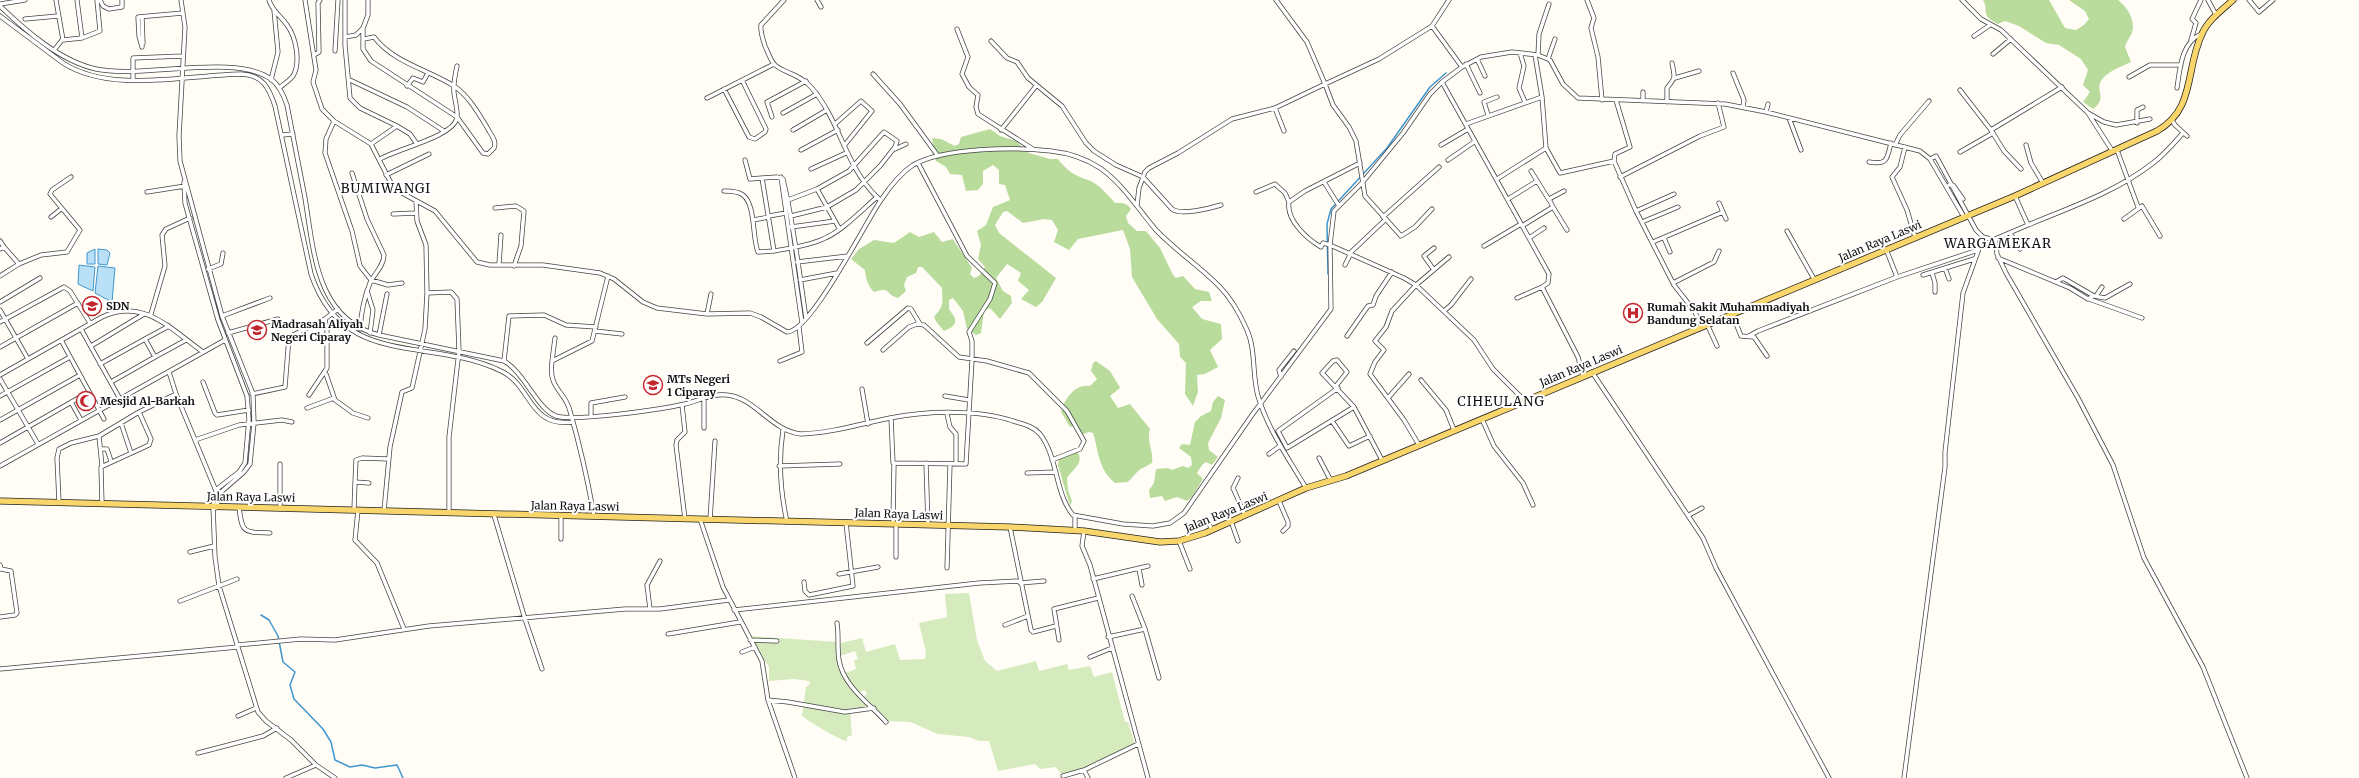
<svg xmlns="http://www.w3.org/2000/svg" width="2359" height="778" font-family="Merriweather,serif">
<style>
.green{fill:#d5ebbd}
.forest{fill:#b9dc9c}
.water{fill:#b9e0f7;stroke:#3f96cf}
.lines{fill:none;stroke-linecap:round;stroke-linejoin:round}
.stream{stroke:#3f96cf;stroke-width:1.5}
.minor-casing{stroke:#444;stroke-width:5}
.primary-casing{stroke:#222;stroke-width:7}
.minor{stroke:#fff;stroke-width:3.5}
.primary{stroke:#f9d66b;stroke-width:5.5}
.labels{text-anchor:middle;stroke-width:4;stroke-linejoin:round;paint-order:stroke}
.street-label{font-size:11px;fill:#111;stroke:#fff}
.poi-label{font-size:11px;font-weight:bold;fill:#111;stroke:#fff;text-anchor:start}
.quarter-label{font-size:13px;letter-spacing:1px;fill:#111;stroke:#fff}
</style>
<rect width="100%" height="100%" fill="#fffdf5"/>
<path class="green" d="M969 593 977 640 985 661 997 671 1036 661 1039 671 1067 664 1069 670 1090 666 1094 677 1112 672 1125 722H1128L1135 745 1086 768 1061 774 1056 767 1040 769 1035 764 998 771 989 741H979L969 737 938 734 910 722 888 721 864 696 867 694 865 690 860 692 846 678 845 673 856 669 854 660 858 659 855 651 840 656 841 643 862 638 866 652 895 644 900 660 925 659 926 652 919 623 947 617 945 594Z
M749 636 838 642C841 680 846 680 869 707L850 709 852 735 847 737V741C841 741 808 721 802 716L806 687 810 684 809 681 794 679 769 681V667Z"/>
<path class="forest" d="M1983 0H2049L2065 28 2076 30 2084 25 2089 19 2085 11 2069 0H2118C2128 8 2137 22 2131 35 2129 39 2126 42 2125 47L2131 62C2121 67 2107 71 2101 81 2095 91 2108 98 2093 109L2083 102 2090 92 2083 85 2088 70 2081 59 2059 45 2046 43 2019 26 2005 21 1998 24C1978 14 1990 11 1983 0Z
M990 129 1000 136 1016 141 1029 153 1050 159H1058C1066 170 1075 176 1088 180 1098 183 1108 195 1115 203 1122 203 1126 202 1131 209L1126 216 1128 223 1137 231H1146L1160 248 1173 275 1176 278 1183 276 1195 289 1209 292 1212 301H1201L1192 307 1202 319 1221 324 1222 339 1210 350 1218 367 1205 374 1197 375 1198 392 1193 406 1185 394 1186 363 1180 357 1179 344 1157 319 1132 277 1130 249 1123 230 1078 239 1069 250 1054 242 1058 230 1052 220 1044 219 1023 223 1007 211 1003 212 995 225 999 233 1056 278 1042 302 1036 307 1021 299 1029 290 1018 281 1021 273 1007 264 996 278 1003 291 1011 296 1012 303 1000 319 990 308 984 311 981 333 976 335 967 329 963 311 953 298 949 300V309L955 318V323L952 327 944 331C926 310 938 320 942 304 943 299 942 293 942 288L922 267H918L916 273 907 277 904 285 906 291 898 298C885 295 892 286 874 292 869 288 865 277 865 270L851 259 859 249 874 240 894 243 910 232 919 237 934 232 942 242 953 239 972 268 970 274 974 278 979 276 985 267 978 259 981 245 977 231 986 225 993 207 1010 200 1005 185 999 184V170L993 165 983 171V184L978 190 966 191 962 175 950 174 946 167 936 161 932 138 941 139 955 146 959 144 961 137Z
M1096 361 1110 371 1119 386 1120 388 1110 396 1118 408 1130 404 1150 429C1146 441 1154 451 1152 463L1139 470 1128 482 1115 483C1098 469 1099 452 1093 433L1089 432 1081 435 1075 426 1070 427 1061 412C1065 398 1075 384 1090 386L1097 379 1091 371 1093 363Z
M1218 396 1225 400 1221 418 1208 443 1209 450 1218 457 1212 465 1206 462 1202 465 1197 473 1203 479 1192 497 1187 501 1177 497 1165 501 1162 496 1150 498 1149 490 1154 483 1156 469 1168 468 1172 470 1183 466 1188 468 1192 465 1191 457 1179 448 1182 444 1190 445 1195 422 1201 416 1211 411 1213 402Z
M1077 451C1085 463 1073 469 1067 478L1068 490 1072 501 1070 506 1058 465 1059 458Z"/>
<path class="water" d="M95 249V264H87V253Z
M98 249 107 250 110 253 107 265 98 264Z
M79 265 95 267 93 291 78 284Z
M98 266 115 268 112 302 95 293Z"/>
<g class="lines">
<path class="stream" d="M1328 274 1327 224 1331 209 1387 148 1430 87 1446 73
M261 615 269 620 278 636 283 662 295 672 290 685 294 699 323 729 331 742 335 760 350 767 362 765 375 768 397 765 403 778"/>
<defs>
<path id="minor" d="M56 0 63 40 82 38 100 31 97 0
M77 0 82 38
M100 0 103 6 109 9 122 7V0
M181 0 185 27 179 136 180 161 222 316 253 394 254 423 250 464 244 472 221 492 216 508
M269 0C272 11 281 16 287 25 296 37 301 62 293 76 289 81 284 84 279 88
M305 0 316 70 313 82 322 109 334 121 371 144 391 183 402 193 435 211 477 262 490 265H543L600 273 614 279 643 302 657 308 707 314 750 313 761 317 787 332C811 332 866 221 881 200 889 188 901 173 913 165 945 147 1016 147 1051 151 1069 153 1085 158 1100 168 1123 184 1138 209 1156 230 1175 250 1199 266 1219 286 1231 298 1240 314 1247 330 1256 350 1252 375 1258 396 1268 430 1289 459 1306 488
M345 0V45L350 98 360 108 397 126
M784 0 761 25C760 32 763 39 765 46 768 52 770 60 775 65 784 73 800 74 811 87 840 120 845 166 877 197
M817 0 821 7
M1276 0 1307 42 1325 84 1379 59 1432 26 1462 67
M1587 0 1594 18 1591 28 1598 57 1602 100
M1962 0 1981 19 2001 30 2088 113 2113 152
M2208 0 2216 15
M2249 0 2259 12 2273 0
M0 4 25 0
M0 6C26 31 60 61 96 69 143 79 234 53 271 79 279 85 284 96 287 105 293 136 299 167 305 198 314 252 316 319 379 335L504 361C524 372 537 409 556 416 576 422 662 409 685 404 698 401 713 393 727 395 756 398 771 431 801 434 831 433 860 424 890 418 926 411 978 409 1013 421 1023 424 1033 426 1040 434 1058 457 1055 494 1073 515L1123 524 1153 526 1170 523 1184 513 1252 415 1331 309 1330 245 1334 211 1362 183 1403 133 1430 94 1442 82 1462 67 1481 57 1512 52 1538 55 1550 60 1563 84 1578 98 1725 104 1766 112 1920 151 1930 159 1964 217
M0 16 63 63C111 94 187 75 241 74 263 75 269 88 275 106L311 274C343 370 429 336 501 371 532 385 528 428 573 422
M142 17 143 44
M25 19 58 16
M1432 26 1449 0
M363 28 368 15V0
M957 29 968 57 962 74 969 87 978 95 976 107 978 114 1033 149
M1974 36 1990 25
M345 37 356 35 363 28V49L371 61 457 117 483 153 488 154 494 148C497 141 491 135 488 129 479 114 469 96 454 86 427 69 394 63 374 37L364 39
M2191 40 2196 23 2192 19 2201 0
M991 41 1007 58 1017 62 1028 78 1062 106 1086 143 1094 151 1116 165 1143 177 1172 209C1181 216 1211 208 1221 205
M142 47 139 36 138 17 183 13
M55 49 62 40
M335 51 338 0
M1520 53 1524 66 1519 88 1525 102
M1993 54 2011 39
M314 55 319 52 318 3 320 0
M1538 55 1539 34 1549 4
M1477 59 1485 76
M1548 59 1555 39
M1466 64 1480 93
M1733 73 1744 100 1743 107
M873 74 900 104 938 156
M2129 77 2150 65H2181
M1675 78 1699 71
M133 80V58L183 56
M271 80 278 52 274 10
M350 80 407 107 444 131
M1442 82 1549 274 1548 283 1542 287 1578 357 1583 376
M407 86 413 78 423 82 428 73
M2177 88C2180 69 2181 43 2201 34
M724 89 749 137 755 139 765 132 766 129 742 80
M1960 90 1991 130
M707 98 774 64
M1616 100 1630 147 1615 154 1614 161 1636 211 1674 285 1695 312 1701 326
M1643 101V92
M1667 102V88C1676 77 1675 78 1672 63
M1275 108 1284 131
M1766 112 1768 104
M783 113 817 94
M2088 113 2104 122 2116 125 2150 119
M1488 115 1484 102 1497 97
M772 117 767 102 806 81
M1789 118 1801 150
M2172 120 2175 125 2187 136
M334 121 326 139 325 153 352 231 360 266 371 280 388 285 402 283
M2137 123V110L2143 107
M835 124 861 101 872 111 844 146
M1466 124 1542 97
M793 130 827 110
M1001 130 1036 86
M282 135 293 134
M371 144 397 126 410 134 417 144
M1441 145 1468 129
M1895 145 1900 135 1929 101
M2026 145 2031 163 2043 183
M1905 147 1900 167 1892 177 1907 210 1915 237
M1546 148 1560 173 1614 161
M895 149 906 144
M801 150 838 130
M2117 150 2138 207
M1960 152 1993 133
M380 159C396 149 453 137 457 118 458 111 455 101 454 93 453 84 455 75 457 66
M1930 159 1936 156 1976 230 1983 237 1994 240
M745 160 750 179 762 178
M1448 160 1474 142
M1869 162C1887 165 1887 160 1891 143
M1360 163 1305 191 1289 202C1286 220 1307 239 1321 247L1323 243 1330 245 1404 278 1416 285 1474 340 1493 369 1524 400
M811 169 846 153
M2021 169 2004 151 1991 130 2062 87
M1531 171 1549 200
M352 173 367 219 384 255C384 266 374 274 370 283 364 298 361 314 360 329
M386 175 429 154
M781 177 802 323
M1620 177 1700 136 1724 127 1718 103
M1497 179 1546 148 1542 97 1535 55
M184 182 185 203 218 320 247 396 249 419 245 463 239 472 217 489 213 506 215 557 219 586 258 712 266 721 291 740 316 765 335 778
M1324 182 1339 206
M1949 185H1953L1963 199
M817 189 839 228
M724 191C730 191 738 191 743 195 756 205 752 238 758 252L774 251
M147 192 185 186
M1256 192 1275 184 1285 193 1289 202
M2015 196 2028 225 1995 239 1997 254 2006 273 2078 398 2113 465 2144 558 2203 667 2247 778
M1508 199 1537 181
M788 200 817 189 849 171 884 132 897 141 895 147 880 166 856 190 827 207 791 216
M416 201 417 221 426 245 427 293 451 292 457 299 459 351 449 437V513
M1719 203 1726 219
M1137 205 1139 188 1145 172 1149 168 1178 153 1232 119 1275 108 1325 84 1333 105 1349 127 1356 141 1365 196 1401 236 1415 227 1432 209
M1553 207 1549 199 1564 191
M495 208 516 206 524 211 521 246 514 266
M1636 211 1674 194
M393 214 416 213
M769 216 786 213
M51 217 61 209
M1383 217 1439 167
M2124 219 2142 206 2160 236
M753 220 769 217
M1642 222 1678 207
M2028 225C2071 207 2116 192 2153 163 2164 155 2174 143 2183 133
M1522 226 1553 207 1567 230
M791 227 835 221
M1787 231 1814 279
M2010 233 2020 249
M1529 238 1544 228
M1664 238 1670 252
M0 241 4 247
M1653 242 1723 212
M1484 246 1521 224
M0 249 4 247 19 264 41 255 67 252 80 230 50 194 52 190 71 177
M1886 249 1897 277
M1349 254 1386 219
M1998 258 2070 288 2088 299 2093 296
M797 262 848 256
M499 264 501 235
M1345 265 1350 255
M1945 268 1949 279
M208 269 221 264 223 253
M1434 270 1424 256 1434 248
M1932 273 1935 283V292
M1923 275 1974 259
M0 276 19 264
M800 280 837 273
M2056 282 2063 278 2094 296 2105 298 2130 284
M1673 283 1714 262 1719 251
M367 291 373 310 370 333
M2096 296 2102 287
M1517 298 1542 287
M2089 299 2142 318
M0 302 40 278
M0 310 28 359
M1444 311 1451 305 1471 279
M1732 313 1741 336 1754 337 1767 356
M151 314 165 266 162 235 166 229 190 218
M707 314 711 294
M222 316 270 298
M806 318C799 272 794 225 783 179L777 177 762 178 774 251C791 248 808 246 823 239 841 232 862 210 877 197L880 200
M0 322 64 287 70 291 90 323
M1707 324 1717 346
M81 329 120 399
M595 331 622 334
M228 333 278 319
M379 335 387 294
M1347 336 1368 306 1373 305 1376 296 1392 272
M1749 336 1758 331 1897 277 1978 250
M61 340 104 419
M867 343 908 308 911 309 920 324
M91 346 144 314
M0 347 78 303
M883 350 909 327 917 324 924 325 959 357 987 361 1029 373 1067 411 1084 441 1080 449 1052 460
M155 357 186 340
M504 361 509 316 544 315 566 325 596 327
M552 361 555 338
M780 361 802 352 799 327
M100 364 145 339
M169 372 176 394
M1592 372 1703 538 1716 568 1829 778
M326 374 335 400 353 413 368 418
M0 375 102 317C143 297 172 330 203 352
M1281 377 1279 370 1294 351
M0 379 38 444
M1421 380 1446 410 1454 430
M111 382 155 357 145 339 169 326
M203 382 215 413 217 415 249 410
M1336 386 1347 372 1337 360 1333 361 1322 373 1354 407 1382 460
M1338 388 1278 431 1287 448 1354 407
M862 389 868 424
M252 394 285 387 289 337 325 319
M309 395 327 368V330L325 319 338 309
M0 396 70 357
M945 396 969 400
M1388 398 1409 374
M704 399V428
M71 402 81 420
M682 405 685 432 677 440 676 445 685 519
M307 408 334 398
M947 414 950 427 956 434V464
M591 416V403L625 397
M891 418 893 463
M1482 419 1494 446 1523 483 1533 505
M0 420 80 375
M1332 421 1349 446 1370 436
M121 423 131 453
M783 430C778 462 780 490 787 522
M99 436 102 466
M195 440 239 425 282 420 292 422
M0 443 89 392
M1419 445 1404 420 1370 374 1375 362 1384 350 1375 341 1386 327 1392 311 1416 285 1449 257
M101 449H107L111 461
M1269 454 1280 446
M1319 458 1331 481
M926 463 928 525
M0 466 225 340
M779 466 840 464
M1027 473 1056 472
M1238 478 1233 488 1245 515
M355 482 356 460 362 458 389 459
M1279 501 1288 522V526L1283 531
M59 502 57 458 59 449 71 443 99 436 139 412
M102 504 101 467 149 445 151 439 139 412 176 394 216 491
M280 506V464
M239 507C242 534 244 532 270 533
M354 510 355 482 369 483
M358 510 355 540 377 563 404 629
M384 511 390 447 402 392 412 388 425 329 427 293
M494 515 525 619 542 669
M1689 515 1702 508
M594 516C588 481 580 446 570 411 565 390 548 390 552 361L592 341 608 276
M700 519 723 587 762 661 768 700 795 778
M710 520 715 441
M1207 520 1212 530
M1231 521 1238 541
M893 524 894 463 966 464 972 360V341L969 332 990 299 995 283 967 256 918 163
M1010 527 1031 630 1033 632 1056 626
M1075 531V517
M1084 531 1082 546 1090 565 1148 778
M561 539V516
M1179 541 1190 569
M190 552 214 546
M896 557V524
M0 565 1 569 11 571 17 613 15 615 0 617
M947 568 950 464
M1139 569 1142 585
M839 574 878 567
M1093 579 1148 566
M804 582 805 591 809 595 853 586 846 523
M1020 583 1044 581
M1132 596 1145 629
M180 601 237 579
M650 609 647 585 660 561
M734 610 979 583 1020 581
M837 623C839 635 837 648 839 660 843 686 870 704 886 722
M1005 625 1028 616
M668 634 740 622
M1108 637 1145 629 1159 678
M750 640 777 641
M1059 640 1054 609 1098 598
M237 645 301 639 335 640 429 626 625 609H660L729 600
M742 652 755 647
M1090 657 1112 648
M0 669 238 647
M768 700 788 702 845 712 874 708
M238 716 256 708
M198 753 263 736 277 728
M1063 776 1084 770
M286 778 316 765
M1088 778 1084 770 1138 744
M1904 778 1945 467V452L1963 293 1980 246"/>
<path id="primary" d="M0 501 1010 527 1084 531 1160 542 1179 541 1205 533 1306 488 1346 476 2015 196 2157 131C2196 109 2185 69 2202 34 2208 20 2222 10 2233 0"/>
</defs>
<use href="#minor" class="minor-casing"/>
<use href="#primary" class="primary-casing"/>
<use href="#minor" class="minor"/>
<use href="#primary" class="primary"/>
</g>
<defs>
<symbol id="school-ring" viewBox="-11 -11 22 22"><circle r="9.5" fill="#fff" stroke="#c4262e" stroke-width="1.5"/><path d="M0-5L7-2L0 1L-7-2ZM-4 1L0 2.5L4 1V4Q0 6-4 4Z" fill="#c4262e"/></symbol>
<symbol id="hospital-ring" viewBox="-11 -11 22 22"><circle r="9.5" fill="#fff" stroke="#c4262e" stroke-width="1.5"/><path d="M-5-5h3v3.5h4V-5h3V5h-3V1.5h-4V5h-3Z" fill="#c4262e"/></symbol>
<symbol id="mosque-ring" viewBox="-11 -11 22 22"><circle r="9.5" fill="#fff" stroke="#c4262e" stroke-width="1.5"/><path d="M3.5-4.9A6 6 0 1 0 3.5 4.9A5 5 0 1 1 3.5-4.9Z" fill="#c4262e"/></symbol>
</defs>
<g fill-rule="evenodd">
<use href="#school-ring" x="81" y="295" width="22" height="22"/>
<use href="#hospital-ring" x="1622" y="302" width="22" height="22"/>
<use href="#school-ring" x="246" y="319" width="22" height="22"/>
<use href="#school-ring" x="642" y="374" width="22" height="22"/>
<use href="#mosque-ring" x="75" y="390" width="22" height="22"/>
</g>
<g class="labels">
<g class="street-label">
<text transform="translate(1880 241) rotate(-23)" y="4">Jalan Raya Laswi</text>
<text transform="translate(1581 366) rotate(-23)" y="4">Jalan Raya Laswi</text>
<text transform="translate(251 497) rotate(1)" y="4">Jalan Raya Laswi</text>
<text transform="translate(575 506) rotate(1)" y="4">Jalan Raya Laswi</text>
<text transform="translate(1226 512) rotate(-22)" y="4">Jalan Raya Laswi</text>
<text transform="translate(899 514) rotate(2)" y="4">Jalan Raya Laswi</text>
</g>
<g class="poi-label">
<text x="106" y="310">SDN</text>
<text x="1647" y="311">Rumah Sakit Muhammadiyah<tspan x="1647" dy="13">Bandung Selatan</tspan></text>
<text x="271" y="328">Madrasah Aliyah<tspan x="271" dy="13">Negeri Ciparay</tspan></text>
<text x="667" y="383">MTs Negeri<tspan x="667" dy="13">1 Ciparay</tspan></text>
<text x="100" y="405">Mesjid Al-Barkah</text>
</g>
<g class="quarter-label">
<text x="386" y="193">BUMIWANGI</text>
<text x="1998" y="248">WARGAMEKAR</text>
<text x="1501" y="406">CIHEULANG</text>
</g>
</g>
</svg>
